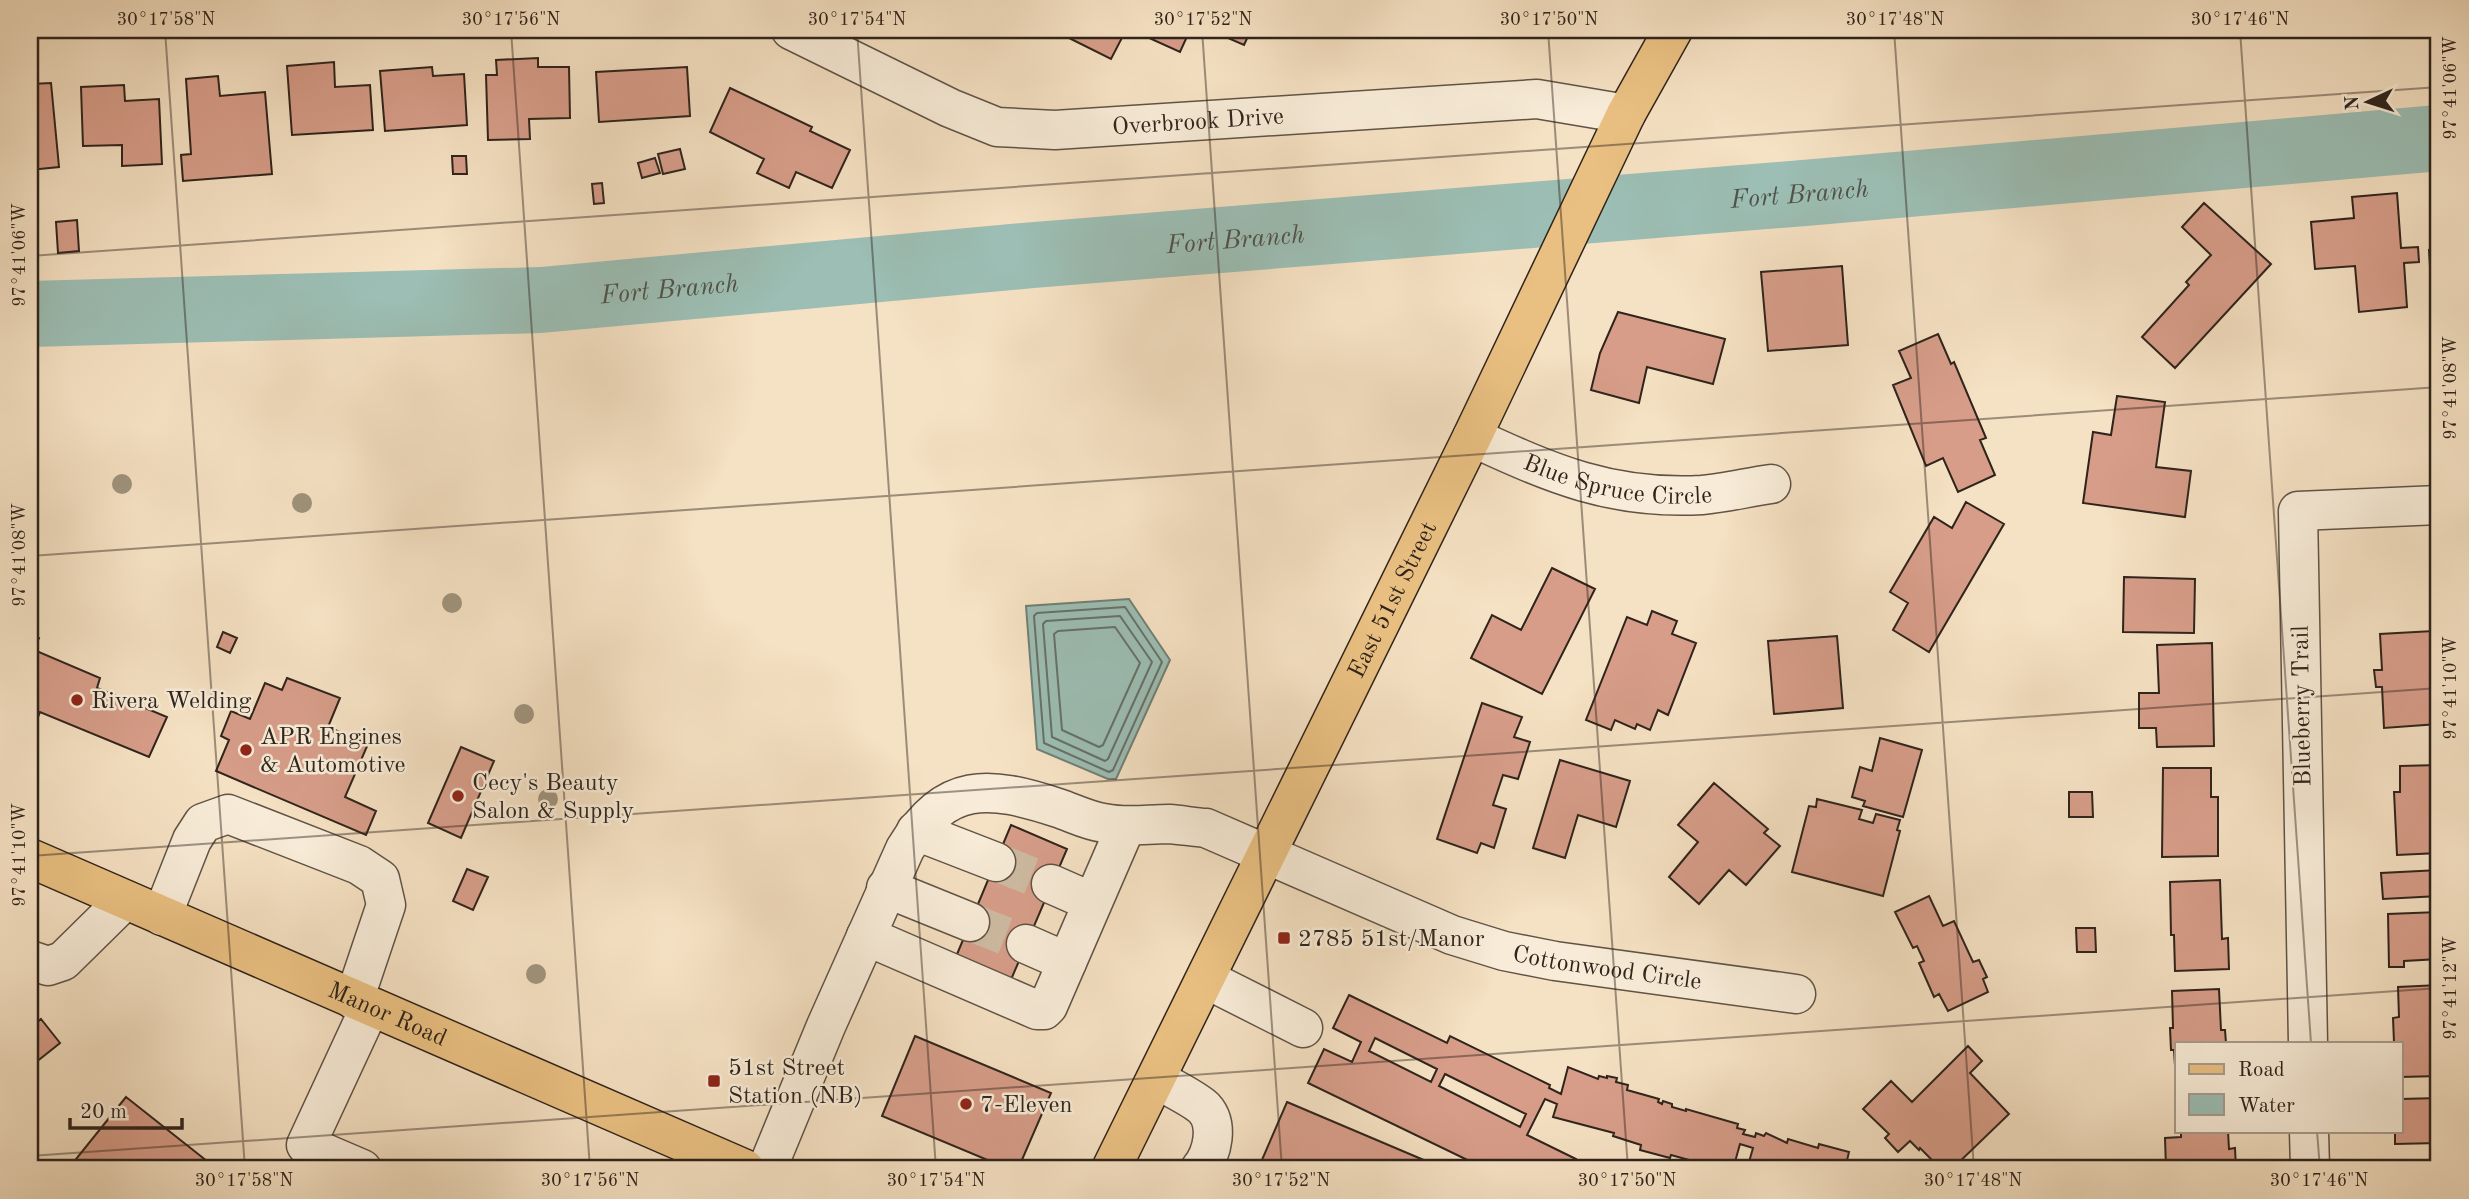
<svg xmlns="http://www.w3.org/2000/svg" width="2469" height="1199" font-family="'Old Standard TT',serif">
<style>
.water{fill:#9cbeb4;stroke:#708077;stroke-width:2}
.lines{fill:none;stroke-linecap:round;stroke-linejoin:round}
.shore{stroke:#667168;stroke-width:2}
.river{stroke:#9cbeb4;stroke-width:66}
.building{fill:#d79d89;stroke:#2f241c;stroke-width:2;fill-rule:evenodd}
.minor-tunnel{stroke:#cdbba2;stroke-width:38;stroke-dasharray:38 19;stroke-linecap:butt}
.minor-casing{stroke:#605346;stroke-width:41}
.major-casing{stroke:#2f241c;stroke-width:41}
.minor{stroke:#f8ecd8;stroke-width:38}
.major{stroke:#eac082;stroke-width:38}
.tree{fill:#9f937c}
.ticks{fill:none;stroke:#2f241c;stroke-width:2;stroke-opacity:0.45}
.poi-dot{fill:#8f2418;stroke:#f8ecd8;stroke-width:2.5}
.labels{text-anchor:middle;stroke-width:5;stroke-linejoin:round;paint-order:stroke}
.street-label{font-size:24px;fill:#2f241c;stroke:#f8ecd8}
.poi-label{font-size:24px;fill:#2f241c;stroke:#f8ecd8;text-anchor:start}
.water-label{font-size:26px;font-style:italic;fill:#50524a;stroke:#f8ecd8}
.neatline{fill:none;stroke:#2f241c;stroke-width:2.5}
.ticks-label{font-size:18px;text-anchor:middle;fill:#2f241c}
</style>
<rect width="100%" height="100%" fill="#f5e1c3"/>
<filter id="stains"><feTurbulence type="fractalNoise" baseFrequency=".00286" numOctaves="4"/><feColorMatrix values="0 0 0 0 .2 0 0 0 0 .09 0 0 0 0 .02 0 0 0 .5 -.17"/></filter>
<radialGradient id="worn" r=".72"><stop offset=".6" stop-color="#630" stop-opacity="0"/><stop offset="1" stop-color="#630" stop-opacity=".3"/></radialGradient>
<path class="water" d="M1129 599 1170 660 1116 779H1108L1037 749 1026 606Z"/>
<g class="lines">
<path class="shore" d="M1125 607 1162 662 1113 770 1109 772 1044 743 1034 616 1037 613Z
M1120 616 1152 662 1108 759 1105 761 1052 737 1043 624 1046 621Z
M1115 627 1140 663 1103 745 1099 747 1062 730 1054 634 1058 631Z"/>
<path class="river" id="s1" d="M30 314 541 300 1034 255 1804 193 2439 138"/>
</g>
<path class="building" d="M1053 30H1126L1111 59Z
M1139 30H1190L1180 52 1138 33Z
M1200 30H1251L1244 45 1212 31 1210 34Z
M538 58V67H569L570 118 529 119 530 139 488 140 486 75H497L496 60Z
M334 62 335 87 370 85 373 130 292 135 287 66Z
M432 67 433 76 464 74 467 125 385 131 380 71Z
M687 67 690 116 599 122 596 72Z
M218 76 220 96 265 92 272 174 183 181 181 155 191 154 186 79Z
M51 83 59 167 30 170V84Z
M124 85 125 101 159 99 162 164 122 166V145L83 146 81 87Z
M730 88 812 127 810 131 850 150 832 188 796 172 789 188 757 173 764 159 710 132Z
M680 149 685 169 663 174 658 154Z
M452 156H466L467 174H453Z
M655 158 660 173 642 178 638 163Z
M602 183 604 203 594 204 592 184Z
M2397 193 2401 248 2418 247 2419 262 2404 263 2407 307 2359 312 2355 266 2315 269 2311 222 2354 218 2352 197Z
M2204 203 2271 264 2175 368 2142 337 2189 285 2186 282 2211 255 2182 227Z
M77 220 79 251 58 253 56 222Z
M2439 249V298L2432 299 2429 250Z
M1842 266 1848 345 1768 351 1761 272Z
M1618 312 1725 339 1713 384 1647 367 1639 403 1591 390 1600 353Z
M1938 334 1951 364 1954 362 1986 438 1980 440 1995 475 1958 492 1943 458 1926 466 1893 385 1911 378 1899 351Z
M2117 396 2165 402 2156 467 2191 471 2185 517 2083 503 2093 432 2111 435Z
M1966 502 2004 524 1929 652 1893 630 1908 603 1890 592 1934 517 1952 528Z
M1552 568 1595 589 1542 694 1471 658 1492 615 1521 630Z
M2124 577 2195 579 2194 633 2123 632Z
M1652 611 1677 621 1672 634 1696 643 1668 715 1658 710 1650 730 1637 724 1635 729 1615 720 1611 730 1586 720 1627 617 1647 625Z
M2433 631 2438 724 2384 728 2382 687H2376L2374 670H2382L2380 634Z
M223 632 237 638 230 653 217 647Z
M30 634 39 638 34 650 100 678 97 688 167 717 149 757 40 712 30 736Z
M1837 636 1843 708 1774 714 1768 641Z
M2212 643 2214 746 2157 747 2156 728H2139V693H2159L2157 645Z
M287 678 340 698 328 727 368 744 345 797 376 811 366 835 216 771 229 740 221 736 231 711 250 719 265 683 282 690Z
M1482 703 1522 717 1514 737 1530 742 1518 779 1503 775 1493 805 1506 809 1494 848 1481 843 1477 853 1437 839Z
M1880 738 1922 750 1903 817 1863 806 1865 801 1852 797 1860 767 1872 771Z
M461 747 494 761 461 838 428 823Z
M1560 760 1630 781 1616 827 1578 815 1565 858 1533 848Z
M2439 765V853L2397 855 2394 792H2400V766Z
M2163 768H2211V797H2218V856L2162 857Z
M1714 783 1768 829 1764 833 1780 846 1746 885 1729 870 1699 904 1669 877 1698 842 1678 825Z
M2069 792H2092L2093 817H2069Z
M1817 799 1862 810 1859 819 1873 823 1876 814 1900 820 1897 830 1900 831 1883 896 1792 872 1809 806 1816 807Z
M1011 825 1067 849 1010 982 955 959Z
M467 869 488 877 473 910 453 901Z
M2439 870V896L2383 899 2381 873Z
M2220 880 2222 939 2228 938 2229 969 2175 971 2174 935H2171L2170 882Z
M1929 896 1943 926 1954 921 1973 962 1979 960 1987 977 1983 979 1988 992 1948 1011 1939 994 1934 997 1919 963 1924 961 1917 946 1913 948 1895 912Z
M2439 912V959L2404 961V967H2389L2388 914Z
M2076 928H2095L2096 952H2077Z
M2439 985V1076L2401 1077V1043L2394 1042 2393 1018 2399 1017 2398 987Z
M2219 989 2221 1030H2225L2226 1043H2177L2176 1081 2174 1050H2171L2170 1028H2173L2172 991Z
M1349 995 1447 1043 1450 1036 1550 1085 1549 1088 1561 1094 1568 1067 1598 1079 1599 1076 1607 1078V1076L1617 1078 1616 1082 1628 1085 1627 1090 1659 1099 1658 1102 1662 1104 1663 1101 1672 1104V1107L1686 1111V1109L1738 1124 1737 1128 1745 1130 1743 1134 1755 1137 1756 1133 1764 1136 1766 1133 1787 1143 1788 1139 1818 1148 1819 1144 1849 1152 1845 1169H1747L1753 1148 1740 1144 1733 1169H1704L1700 1168V1163L1671 1155 1670 1158 1640 1150 1641 1145 1613 1136 1614 1133 1553 1117 1557 1104 1545 1099 1527 1135 1576 1159 1571 1169H1486L1308 1083 1324 1049 1352 1062 1361 1042 1333 1028ZM1375 1038 1437 1069 1431 1082 1369 1051ZM1445 1074 1526 1114 1520 1127 1439 1086Z
M41 1019 60 1043 30 1067V1028Z
M915 1036 1051 1093 1018 1169H1009L882 1116Z
M1968 1046 1982 1061 1970 1073 2009 1114 1952 1169H1941L1920 1148 1919 1150 1910 1141 1898 1152 1885 1138 1889 1134 1863 1109 1891 1081 1912 1102Z
M126 1097 212 1165 217 1169H68Z
M2439 1098V1143L2395 1144V1131H2401V1099Z
M1287 1102 1445 1169H1258Z
M2181 1131H2228L2229 1149 2235 1148 2236 1169H2166L2165 1138 2181 1137Z
M2439 1160V1169H2396L2395 1164Z"/>
<g class="lines">
<path class="minor-tunnel" d="M996 862 1051 884
M970 922 1026 944"/>
<defs>
<g id="minor">
<path id="s2" d="M791 30 950 108 997 127 1055 130 1537 99 1626 114"/>
<path id="s3" d="M1472 437C1552 474 1612 500 1702 495 1725 493 1749 487 1771 484"/>
<path d="M916 831 996 862"/>
<path d="M1051 884 1092 902"/>
<path d="M886 888 970 922"/>
<path d="M162 916 192 840 203 823 228 814 359 865 380 879 386 905 354 1000"/>
<path d="M866 936 1037 1010H1044L1048 1006 1126 826"/>
<path d="M1026 944 1067 962"/>
<path d="M30 960 48 966 63 961 125 900"/>
<path d="M1206 979 1303 1028"/>
<path d="M2308 1043 2298 511 2439 505"/>
<path d="M1156 1079C1168 1086 1195 1099 1204 1108 1219 1124 1213 1153 1200 1169"/>
<path d="M2309 1131 2310 1169"/>
<path d="M362 1169 306 1145 370 1007"/>
<path id="s4" d="M767 1169 826 1026 905 849C946 781 988 785 1058 808 1073 813 1088 821 1104 823 1126 828 1147 824 1169 824 1181 825 1194 827 1206 828L1452 935 1504 951 1555 961 1796 994"/>
</g>
<g id="major">
<path id="s5" d="M30 858 745 1169"/>
<path id="s6" d="M1111 1169 1472 437 1626 114 1673 30"/>
</g>
</defs>
<use href="#minor" class="minor-casing"/>
<use href="#major" class="major-casing"/>
<use href="#minor" class="minor"/>
<use href="#major" class="major"/>
</g>
<g class="tree">
<circle cx="122" cy="484" r="10"/>
<circle cx="302" cy="503" r="10"/>
<circle cx="452" cy="603" r="10"/>
<circle cx="524" cy="714" r="10"/>
<circle cx="548" cy="799" r="10"/>
<circle cx="536" cy="974" r="10"/>
</g>
<path class="ticks" d="M165 30 245 1169M511 30 590 1169M857 30 936 1169M1202 30 1282 1169M1548 30 1628 1169M1894 30 1974 1169M2240 30 2311 1043M30 256 2439 87M30 556 2439 387M30 856 2439 688M2317 1131 2320 1169M30 1156 2439 988"/>
<g class="poi-dot">
<circle cx="77" cy="700" r="7"/>
<circle cx="246" cy="750" r="7"/>
<circle cx="458" cy="796" r="7"/>
<rect x="1277" y="931" width="14" height="14" rx="3.5"/>
<rect x="707" y="1074" width="14" height="14" rx="3.5"/>
<circle cx="966" cy="1104" r="7"/>
</g>
<g class="labels">
<g class="street-label">
<text dy="8" stroke="none"><textPath href="#s2" startOffset="429">Overbrook Drive</textPath></text>
<text dy="8" stroke="none"><textPath href="#s3" startOffset="154">Blue Spruce Circle</textPath></text>
<text dy="8" stroke="none"><textPath href="#s6" startOffset="635">East 51st Street</textPath></text>
<text transform="translate(2301 706) rotate(-91)" y="8">Blueberry Trail</text>
<text dy="8" stroke="none"><textPath href="#s4" startOffset="1104">Cottonwood Circle</textPath></text>
<text dy="8" stroke="none"><textPath href="#s5" startOffset="390">Manor Road</textPath></text>
</g>
<g class="poi-label">
<text x="91" y="708">Rivera Welding</text>
<text x="260" y="744">APR Engines<tspan x="260" dy="28">&amp; Automotive</tspan></text>
<text x="472" y="790">Cecy's Beauty<tspan x="472" dy="28">Salon &amp; Supply</tspan></text>
<text x="1298" y="946">2785 51st/Manor</text>
<text x="728" y="1075">51st Street<tspan x="728" dy="28">Station (NB)</tspan></text>
<text x="980" y="1112">7-Eleven</text>
</g>
<g class="water-label">
<text dy="9" stroke="none"><textPath href="#s1" startOffset="1774">Fort Branch</textPath></text>
<text dy="9" stroke="none"><textPath href="#s1" startOffset="1208">Fort Branch</textPath></text>
<text dy="9" stroke="none"><textPath href="#s1" startOffset="640">Fort Branch</textPath></text>
</g>
</g>
<rect width="2469" height="1199" fill="none" stroke="#f5e1c3" stroke-width="77"/>
<rect x="2175" y="1042" width="228" height="91" fill="#f8ecd8" stroke="#a89c8d" stroke-width="2"/>
<rect x="2189" y="1064" width="35" height="10" fill="#eac082" stroke="#a89c8d" stroke-width="2"/>
<text x="2238" y="1076" font-size="21" fill="#2f241c">Road</text>
<rect x="2189" y="1094" width="35" height="21" fill="#9cbeb4" stroke="#a89c8d" stroke-width="2"/>
<text x="2238" y="1112" font-size="21" fill="#2f241c">Water</text>
<g transform="translate(2368 102) rotate(266)" stroke="#f8ecd8" stroke-width="5" paint-order="stroke">
<path d="M0-5L12 26L0 18L-12 26Z" fill="#2f241c"/>
<text y="-10" font-size="19" font-weight="bold" text-anchor="middle" fill="#2f241c">N</text>
</g>
<path d="M70 1118v10h112v-10" fill="none" stroke="#2f241c" stroke-width="3.5"/>
<text x="80" y="1118" font-size="21" fill="#2f241c" stroke="#f8ecd8" stroke-width="5" paint-order="stroke">20 m</text>
<rect x="38" y="38" width="2392" height="1122" class="neatline"/>
<g class="ticks-label">
<text x="166" y="25">30°17'58"N</text>
<text x="511" y="25">30°17'56"N</text>
<text x="857" y="25">30°17'54"N</text>
<text x="1203" y="25">30°17'52"N</text>
<text x="1549" y="25">30°17'50"N</text>
<text x="1895" y="25">30°17'48"N</text>
<text x="2240" y="25">30°17'46"N</text>
<text transform="translate(2450 88) rotate(-90)" y="6">97°41'06"W</text>
<text transform="translate(19 255) rotate(-90)" y="6">97°41'06"W</text>
<text transform="translate(2450 388) rotate(-90)" y="6">97°41'08"W</text>
<text transform="translate(19 555) rotate(-90)" y="6">97°41'08"W</text>
<text transform="translate(2450 688) rotate(-90)" y="6">97°41'10"W</text>
<text transform="translate(19 855) rotate(-90)" y="6">97°41'10"W</text>
<text transform="translate(2450 988) rotate(-90)" y="6">97°41'12"W</text>
<text x="244" y="1186">30°17'58"N</text>
<text x="590" y="1186">30°17'56"N</text>
<text x="936" y="1186">30°17'54"N</text>
<text x="1281" y="1186">30°17'52"N</text>
<text x="1627" y="1186">30°17'50"N</text>
<text x="1973" y="1186">30°17'48"N</text>
<text x="2319" y="1186">30°17'46"N</text>
</g>
<rect width="100%" height="100%" filter="url(#stains)"/>
<rect width="100%" height="100%" fill="url(#worn)"/>
</svg>
